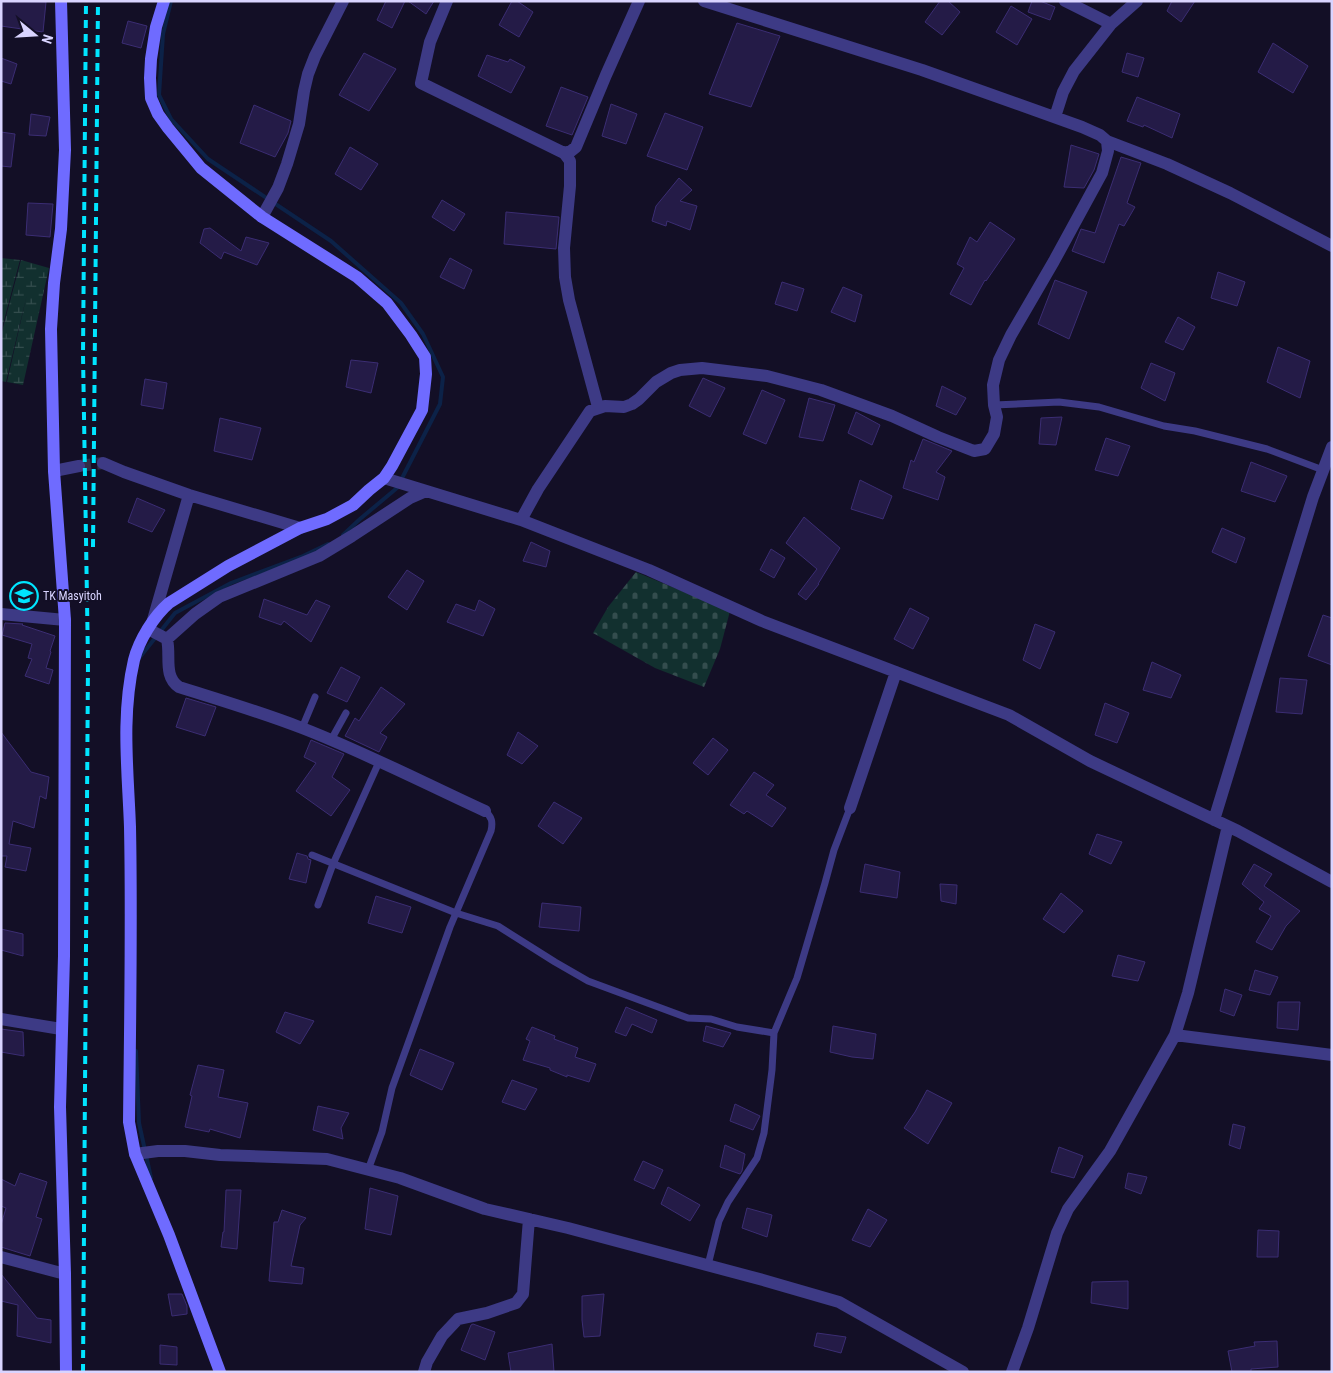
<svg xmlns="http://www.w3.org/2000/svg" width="1333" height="1373" font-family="'Roboto Condensed',sans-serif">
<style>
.wetland{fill:url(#wetland-marsh)}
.cemetery{fill:url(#cemetery-stones)}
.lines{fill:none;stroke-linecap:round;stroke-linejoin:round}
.stream{stroke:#0c2248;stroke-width:4}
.building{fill:#241b47;stroke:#3b2d73}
.street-tunnel{stroke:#312d47;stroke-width:12;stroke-dasharray:12 6;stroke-linecap:butt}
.lane{stroke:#3d3a85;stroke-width:7}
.street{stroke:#3d3a85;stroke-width:12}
.secondary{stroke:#6f6bff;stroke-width:12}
.rail{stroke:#00e5ff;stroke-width:4;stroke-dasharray:8 6;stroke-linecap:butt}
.labels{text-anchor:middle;stroke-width:4;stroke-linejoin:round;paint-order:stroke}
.poi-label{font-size:12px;fill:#d9d4ff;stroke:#130f26;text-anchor:start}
</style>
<defs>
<pattern id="wetland-marsh" width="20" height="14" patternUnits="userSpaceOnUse" patternTransform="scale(1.25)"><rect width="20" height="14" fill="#12302f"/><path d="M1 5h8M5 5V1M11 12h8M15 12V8" fill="none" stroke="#344d4e"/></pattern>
<pattern id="cemetery-stones" width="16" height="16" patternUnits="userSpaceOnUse" patternTransform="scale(1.25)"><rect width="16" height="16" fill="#12302f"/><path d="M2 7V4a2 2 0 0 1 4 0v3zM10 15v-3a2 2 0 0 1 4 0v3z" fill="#344d4e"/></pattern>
</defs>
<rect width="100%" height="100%" fill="#130f26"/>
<path class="wetland" d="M1 258 20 260 1 332Z
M21 260 49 268 23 385 7 382 27 294 6 382 1 381V335Z"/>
<path class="cemetery" d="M636 572 730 611 720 649 704 687 655 668 593 633 608 607Z"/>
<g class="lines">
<path class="stream" d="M171 1 163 34 159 95 171 119 208 159 331 241 401 303 423 334 443 377 440 404 397 488 360 519 343 535
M140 657 175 613 231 583 303 556 328 544
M136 1051 139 1123 151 1178"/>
</g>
<path class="building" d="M1 1 46 2 43 32 1 26Z
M386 1H405L392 28 377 20Z
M408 1H434L426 14Z
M512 1H517L533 12 519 37 499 25Z
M940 1H948L960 12 942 35 925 22Z
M1032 1H1040L1055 7 1050 20 1028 12Z
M1172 1H1195L1181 22 1167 11Z
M1011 6 1032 19 1017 45 996 32Z
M128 21 147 26 141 48 122 43Z
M737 23 780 36 751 107 709 94Z
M1273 43 1308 66 1293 93 1258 72Z
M364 53 396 69 369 111 339 95Z
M1127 53 1144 58 1138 77 1122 72Z
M487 55 508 62 510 59 525 67 511 93 478 76Z
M1 58 17 64 11 84 1 81Z
M561 87 588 97 572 135 546 126Z
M1137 97 1180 114 1172 138 1144 125 1143 127 1127 121Z
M611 104 637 114 626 144 602 136Z
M254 105 291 121 288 133 275 157 240 143Z
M665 113 703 127 687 170 647 156Z
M31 114 50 117 46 136 29 135Z
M1 132 15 134 11 167 1 166Z
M1071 145 1099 154 1094 170 1084 188 1064 187Z
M350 147 378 164 361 190 335 174Z
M1121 157 1141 163 1127 203 1135 207 1124 226 1119 224 1104 263 1072 251 1081 229 1095 233Z
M679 178 692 190 680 201 697 206 690 230 667 221 666 226 652 221 656 206Z
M442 200 465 214 454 231 432 217Z
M28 203 53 204 50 237 26 235Z
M506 212 559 217 556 249 504 244Z
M990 222 1015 239 986 281 985 280 971 305 950 294 964 268 957 264 970 237 977 242Z
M210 228 241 251 246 237 269 243 257 265 224 252 221 259 200 243 204 229Z
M450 258 472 270 464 289 440 277Z
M1218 272 1245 282 1237 306 1211 298Z
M1055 280 1087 292 1069 339 1038 324Z
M782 282 804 289 797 311 775 304Z
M843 287 862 295 855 322 831 312Z
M1178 317 1195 327 1183 350 1165 342Z
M1278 347 1310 361 1300 398 1267 382Z
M351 360 378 363 371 393 346 387Z
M1151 363 1175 373 1165 401 1141 388Z
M703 378 725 388 710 417 689 406Z
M145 379 167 383 163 409 141 405Z
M942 386 966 398 956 415 936 406Z
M762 390 785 400 766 444 743 434Z
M809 398 835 405 823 441 799 437Z
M856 412 880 425 872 445 848 433Z
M1062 417 1056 445 1039 444 1041 418Z
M220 418 261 428 252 460 214 451Z
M1106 438 1130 446 1118 476 1095 470Z
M923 439 952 451 936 472 945 477 938 500 903 488 911 460 914 462Z
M1251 462 1287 476 1275 502 1241 491Z
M860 480 892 496 883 519 851 509Z
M137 498 165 510 152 532 128 522Z
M804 517 840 548 818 584H819L806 600 798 594 817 569 786 543Z
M1222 528 1245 538 1236 563 1212 552Z
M531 542 550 551 546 567 523 561Z
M771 549 785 558 774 578 760 570Z
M407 570 424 581 407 610 388 597Z
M264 599 307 615 316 600 330 606 311 642 284 621 281 625 259 617Z
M479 600 495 609 483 636 447 622 456 604 475 611Z
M910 608 929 618 913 649 894 639Z
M1323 615 1332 618V665L1308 656Z
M5 623 23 624 22 625 55 636 50 651 51 652 46 668 53 670 49 684 25 676 32 659 28 658 32 644 2 635Z
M1035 624 1055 632 1040 669 1023 660Z
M1152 662 1181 675 1171 698 1143 690Z
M341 667 360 677 347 702 327 693Z
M1280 678 1307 680 1302 714 1276 712Z
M381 687 405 704 380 733 387 737 379 752 345 736 355 718 359 721Z
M186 698 216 707 205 736 176 727Z
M1105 703 1129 713 1117 743 1095 735Z
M1 732 31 772 49 777 46 799 40 796 34 828 13 821 9 844 31 848 26 871 5 867 7 856H1Z
M518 732 538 746 522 764 507 755Z
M713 738 728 750 708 775 693 763Z
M311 740 344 754 332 777 350 790 331 816 296 791 316 763 304 757Z
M754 772 774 785 766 795 786 808 772 827 747 811 744 814 730 805Z
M554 802 582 818 563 844 538 826Z
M1097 834 1122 842 1111 864 1089 854Z
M297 853 307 856 308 859 311 860 306 883 289 879Z
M865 864 900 872 897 898 860 892Z
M1254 864 1272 874 1264 886 1300 911 1286 926 1272 950 1256 942 1271 916 1259 909 1264 902 1242 884Z
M940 884 957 885 956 904 941 901Z
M1061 893 1083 911 1064 933 1043 919Z
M376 896 411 907 402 933 368 923Z
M542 903 581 907 579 931 539 927Z
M1 929 23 934V956L1 950Z
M1118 955 1145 962 1138 981 1112 976Z
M1255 970 1278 977 1270 995 1249 990Z
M1225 989 1242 995 1234 1016 1220 1011Z
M1278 1002H1300L1298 1030 1277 1028Z
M626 1007 657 1020 652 1033 632 1024 626 1036 615 1032Z
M285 1012 314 1021 300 1044 276 1032Z
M706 1026 731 1033 723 1047 703 1041Z
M833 1026 876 1034 873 1059 852 1057 830 1052Z
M532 1027 555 1036 554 1039 578 1048 575 1057 596 1064 589 1082 567 1075V1077L550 1070V1068L523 1060 530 1041 526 1039Z
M1 1029 23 1032 24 1056 1 1052Z
M420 1049 454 1063 442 1090 410 1075Z
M198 1065 224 1070 218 1097 248 1103 240 1138 210 1129 209 1132 185 1127 192 1096 190 1095Z
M512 1080 537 1089 525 1110 502 1102Z
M927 1090 952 1103 928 1144 904 1128 915 1112Z
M735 1104 760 1116 753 1130 730 1121Z
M318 1106 349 1113 341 1128 343 1139 313 1130Z
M1233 1124 1245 1127 1240 1149 1229 1145Z
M725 1145 745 1154 742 1171 740 1174 720 1167Z
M1059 1147 1083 1156 1074 1178 1051 1172Z
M643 1161 663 1170 654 1189 634 1180Z
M20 1173 47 1182 36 1217 42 1219 30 1256 1 1247V1225L6 1208 1 1206V1179L15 1186Z
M1128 1173 1147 1177 1141 1194 1125 1188Z
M668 1187 700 1205 690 1221 661 1204Z
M370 1188 398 1196 391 1235 365 1229Z
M226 1190H241L237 1249 221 1247 223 1232H224Z
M747 1208 772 1215 767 1237 742 1228Z
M868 1209 887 1220 870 1247 852 1240Z
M282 1210 306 1218 300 1225 291 1266 304 1268 302 1284 269 1281 274 1222H278Z
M1258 1230 1279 1231 1278 1257H1257Z
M1 1274 37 1318 51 1320V1343L17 1336 18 1305 1 1301Z
M1128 1281V1309L1091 1303 1092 1282Z
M168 1294H182L187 1306V1314L172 1316Z
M604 1294 600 1336 584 1337 582 1320V1296Z
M473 1324 495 1332 485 1360 461 1350 471 1325Z
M817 1333 846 1337 841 1353 814 1346Z
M1277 1341 1278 1367 1251 1369V1372H1232L1228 1351 1255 1346 1254 1342Z
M552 1344 554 1372H511L508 1353Z
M160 1345 177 1347V1365L160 1364Z"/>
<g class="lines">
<path class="street-tunnel" d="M79 466 103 463"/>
<path class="lane" d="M994 405 1059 402 1099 407 1164 426 1195 431 1267 449 1323 470
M302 728 315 697
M331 740 346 713
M312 855 456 913 498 926 555 962 588 981 688 1018 711 1019 737 1027 774 1033 797 978 825 883 834 850 850 808
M318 905 333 864 379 762
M368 1170 382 1132 392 1088 450 927 491 831C493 822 492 817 485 811
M708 1265 719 1221 728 1202 757 1158 764 1133 772 1070 774 1033"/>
<path class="street" d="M447 1 430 42 421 83 564 153 570 161V186L564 248 565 277 569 300 598 407
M1065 1 1111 24
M1055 117 1063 92 1074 71 1111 24 1137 1
M1107 141 1167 164 1230 193 1332 246
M564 153 571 151 576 147 606 75 639 1
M262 217 278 188 287 164 299 124 304 91 308 74 315 56 343 1
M103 463 124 472 189 495 300 528
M54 471 79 466
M384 478 521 520 649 570 762 621 1009 715 1090 761 1238 831 1332 882
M521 520 538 489 590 411 605 406 624 407 632 404 639 399 656 382 671 373 680 370 702 368 767 376 821 390 892 416 938 437 974 451 985 449 994 434 997 417 994 405 993 385 999 360 1011 335 1054 261 1102 173 1108 151 1107 141 1100 135 1082 127 922 70 704 1
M1 614 65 620
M153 620 189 495
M148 629 167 639C171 656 163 676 179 687 220 700 261 712 302 728 364 752 424 783 485 811
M167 639 195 614 219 597 319 556 352 536 410 498 426 491
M850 808 896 672
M1214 820 1313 497 1332 447
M1 1019 61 1029
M1175 1035 1332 1055
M135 1154 158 1151H185L220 1155 327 1159 400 1178 485 1209 568 1228 763 1280 839 1302 963 1372
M1 1257 65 1274
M424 1372 427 1362 442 1336 458 1319 487 1313 516 1303 523 1294 529 1219
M1012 1372 1028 1328 1057 1233 1068 1209 1110 1151 1175 1035 1188 993 1228 826"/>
<path class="secondary" d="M61 1 65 150 61 229 54 283 51 329 54 471 65 620 64 956 60 1107 65 1274 66 1372
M164 1 156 27 151 59 150 78 151 98 158 114 168 128 201 168 262 217 357 277 387 303 411 335 425 357 426 374 422 410 392 466 384 478 369 490 353 505 327 519 300 528 228 566 169 603C154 616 139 640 134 660 121 716 128 771 130 827 132 925 130 1024 129 1122L135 1154 169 1235 220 1372"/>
<path class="rail" d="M93 547 98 1
M83 1372 88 662 83 355 86 1"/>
</g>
<defs>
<symbol id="school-ring" viewBox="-11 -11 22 22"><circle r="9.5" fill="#130f26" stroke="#00e5ff" stroke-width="1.5"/><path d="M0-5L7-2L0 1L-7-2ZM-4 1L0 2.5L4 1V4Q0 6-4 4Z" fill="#00e5ff"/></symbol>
</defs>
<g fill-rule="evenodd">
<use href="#school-ring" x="8" y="580" width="32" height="32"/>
</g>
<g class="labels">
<g class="poi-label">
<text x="43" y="600">TK Masyitoh</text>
</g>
</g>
<rect width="1333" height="1373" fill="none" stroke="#d9d4ff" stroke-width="5"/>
<g transform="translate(35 35) rotate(108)" stroke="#130f26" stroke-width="4" paint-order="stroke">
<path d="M0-4L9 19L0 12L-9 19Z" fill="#d9d4ff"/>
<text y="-8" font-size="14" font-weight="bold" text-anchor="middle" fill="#d9d4ff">N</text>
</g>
</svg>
